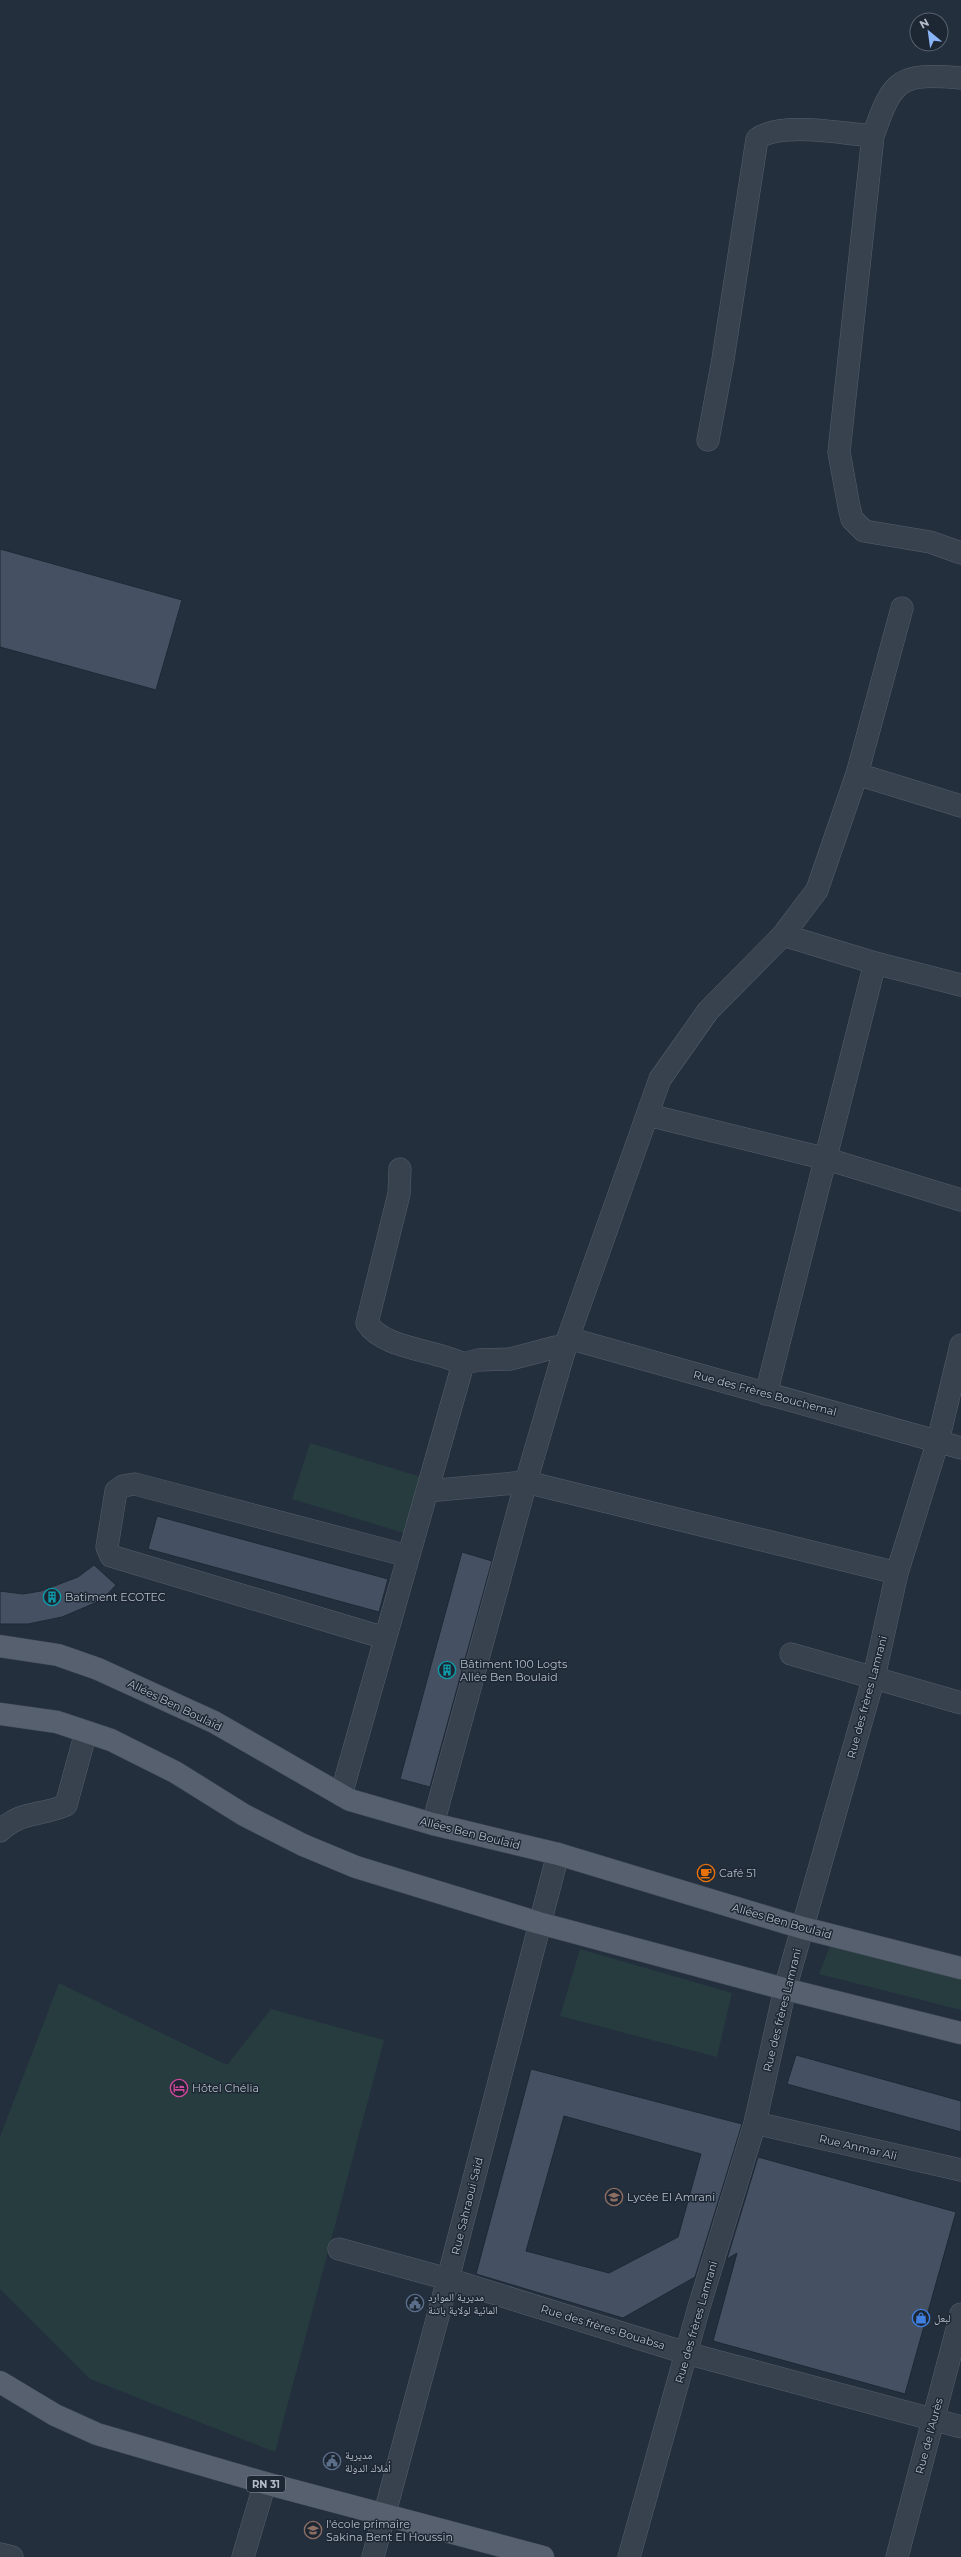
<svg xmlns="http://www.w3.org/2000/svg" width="961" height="2557" font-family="Montserrat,'Noto Naskh Arabic',sans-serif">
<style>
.green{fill:#263c3f}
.building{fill:#455162;stroke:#1f2835;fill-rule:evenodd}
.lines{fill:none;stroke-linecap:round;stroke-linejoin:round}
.minor-casing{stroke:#565f6c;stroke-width:23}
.major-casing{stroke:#414a57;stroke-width:23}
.minor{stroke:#38414e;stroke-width:22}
.major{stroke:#56606e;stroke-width:22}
.labels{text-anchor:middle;stroke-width:3;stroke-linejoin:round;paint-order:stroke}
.shield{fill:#1d2633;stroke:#878f9c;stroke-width:1}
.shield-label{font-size:10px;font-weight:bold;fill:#b4bcc9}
.street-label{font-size:11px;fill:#b4bcc9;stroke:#1d2633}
.poi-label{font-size:11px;fill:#b4bcc9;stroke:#1d2633;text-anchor:start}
</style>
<rect width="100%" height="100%" fill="#242f3e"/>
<path class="green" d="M310 1443 421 1477 404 1533 292 1499Z
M830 1946 961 1975V2010L819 1974Z
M580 1949 732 1993 717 2057 560 2016Z
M59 1983 227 2065 271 2009 384 2040 275 2452 90 2379 0 2289V2137Z"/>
<path class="building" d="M0 549 182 600 156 690 0 647Z
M157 1516 388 1579 379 1612 148 1549Z
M462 1552 492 1561 430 1787 400 1779Z
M94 1565 116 1585 102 1600 62 1617 28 1624H0V1591L23 1594 41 1591 78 1577Z
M796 2055 961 2101V2132L787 2084Z
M531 2069 742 2124 695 2277 623 2318 476 2274ZM564 2116 701 2154 678 2237 609 2273 526 2251Z
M758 2157 956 2212 905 2394 713 2341 737 2253 727 2259Z"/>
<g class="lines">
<defs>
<path id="minor" d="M961 78C899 73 893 78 873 136L839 452 849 507 852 519 864 531 930 542 961 553
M708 440 723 359 757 139C780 121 845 134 873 136
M857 774 961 806
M783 935 875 963 961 985
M648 1115 827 1159 961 1200
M568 1338 961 1448
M463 1364 478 1360 510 1359 556 1347
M766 1394 875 963
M427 1491 526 1482 897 1573
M385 1638 111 1556 107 1547 116 1491 123 1486 135 1484 408 1556
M791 1654 961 1703
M341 1795 463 1364C437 1350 383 1349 367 1323L399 1194 400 1169
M433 1824 526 1482 568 1338 660 1079 708 1011 783 935 817 890 857 774 902 608
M0 1831C22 1810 39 1817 66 1805L86 1732
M755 2123 961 2170
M339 2249 448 2279 686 2353 961 2427
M0 2554 12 2557
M243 2557 265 2483
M373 2557 448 2279 558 1854
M629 2557 699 2307 755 2123 785 1989 874 1677 897 1573 938 1441 961 1345
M897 2557 961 2314"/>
<path id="major" d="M0 1646 58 1655 98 1669 214 1722 350 1800 433 1824 558 1854 803 1928 961 1968
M0 1714 57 1722 111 1740 175 1772 244 1815 303 1845 356 1867 539 1923 785 1989 961 2033
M0 2382 55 2415 97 2434 265 2483 543 2557"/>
</defs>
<use href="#minor" class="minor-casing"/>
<use href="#major" class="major-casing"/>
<use href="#minor" class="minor"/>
<use href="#major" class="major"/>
</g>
<defs>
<symbol id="building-ring" viewBox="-11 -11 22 22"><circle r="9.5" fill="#1d2633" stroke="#0f9aa8" stroke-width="1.5"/><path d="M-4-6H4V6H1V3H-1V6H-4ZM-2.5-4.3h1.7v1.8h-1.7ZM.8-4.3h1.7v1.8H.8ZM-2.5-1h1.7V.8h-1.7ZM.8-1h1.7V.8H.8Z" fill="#0f9aa8"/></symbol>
<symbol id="cafe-ring" viewBox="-11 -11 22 22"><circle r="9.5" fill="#1d2633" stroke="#e8710a" stroke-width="1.5"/><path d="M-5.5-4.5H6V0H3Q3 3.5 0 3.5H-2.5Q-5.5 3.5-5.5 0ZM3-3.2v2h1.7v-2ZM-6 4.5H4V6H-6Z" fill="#e8710a"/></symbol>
<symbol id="hotel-ring" viewBox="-11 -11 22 22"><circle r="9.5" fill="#1d2633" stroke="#d1479c" stroke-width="1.5"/><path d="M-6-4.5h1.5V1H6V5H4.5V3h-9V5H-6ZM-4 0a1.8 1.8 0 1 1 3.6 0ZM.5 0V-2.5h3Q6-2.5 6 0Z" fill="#d1479c"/></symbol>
<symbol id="school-ring" viewBox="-11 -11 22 22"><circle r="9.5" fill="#1d2633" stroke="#8d6e63" stroke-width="1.5"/><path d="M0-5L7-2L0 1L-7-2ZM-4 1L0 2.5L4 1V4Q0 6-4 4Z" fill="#8d6e63"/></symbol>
<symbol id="civic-ring" viewBox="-11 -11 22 22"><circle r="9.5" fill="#1d2633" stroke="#5c6f8a" stroke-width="1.5"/><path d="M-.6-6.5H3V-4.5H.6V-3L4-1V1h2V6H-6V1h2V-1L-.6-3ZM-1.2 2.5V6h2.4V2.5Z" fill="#5c6f8a"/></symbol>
<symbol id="shop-ring" viewBox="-11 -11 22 22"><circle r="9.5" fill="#1d2633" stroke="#3f7fe0" stroke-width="1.5"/><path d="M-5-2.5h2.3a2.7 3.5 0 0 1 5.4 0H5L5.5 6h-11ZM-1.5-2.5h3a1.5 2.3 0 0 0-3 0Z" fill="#3f7fe0"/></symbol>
</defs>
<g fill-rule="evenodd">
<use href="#building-ring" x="42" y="1587" width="20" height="20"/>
<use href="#building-ring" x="437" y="1660" width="20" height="20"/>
<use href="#cafe-ring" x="696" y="1863" width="20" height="20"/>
<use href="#hotel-ring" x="169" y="2078" width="20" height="20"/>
<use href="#school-ring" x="604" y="2187" width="20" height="20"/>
<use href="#civic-ring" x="405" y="2293" width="20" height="20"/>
<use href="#shop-ring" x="911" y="2308" width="20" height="20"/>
<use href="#civic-ring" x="322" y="2451" width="20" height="20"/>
<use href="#school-ring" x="303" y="2520" width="20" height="20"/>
</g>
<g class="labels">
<rect class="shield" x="247" y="2476" width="38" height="16" rx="3"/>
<g class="shield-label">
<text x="266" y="2488">RN 31</text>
</g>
<g class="street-label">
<text transform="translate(765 1393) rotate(15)" y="4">Rue des Frères Bouchemal</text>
<text transform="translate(867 1697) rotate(-75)" y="4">Rue des frères Lamrani</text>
<text transform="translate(175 1705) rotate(26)" y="4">Allées Ben Boulaid</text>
<text transform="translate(470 1833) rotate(14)" y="4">Allées Ben Boulaid</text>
<text transform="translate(782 1921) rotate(16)" y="4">Allées Ben Boulaid</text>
<text transform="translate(782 2010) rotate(-76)" y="4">Rue des frères Lamrani</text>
<text transform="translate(858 2147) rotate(13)" y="4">Rue Anmar Ali</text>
<text transform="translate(467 2206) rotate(-76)" y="4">Rue Sahraoui Said</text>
<text transform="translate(696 2322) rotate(-74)" y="4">Rue des frères Lamrani</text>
<text transform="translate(603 2327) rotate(17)" y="4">Rue des frères Bouabsa</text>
<text transform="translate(929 2436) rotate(-75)" y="4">Rue de l'Aurès</text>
</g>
<g class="poi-label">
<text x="65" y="1601">Batiment ECOTEC</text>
<text x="460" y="1668">Bâtiment 100 Logts<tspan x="460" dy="13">Allée Ben Boulaid</tspan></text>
<text x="719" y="1877">Café 51</text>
<text x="192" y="2092">Hôtel Chélia</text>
<text x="627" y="2201">Lycée El Amrani</text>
<text x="428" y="2301">مديرية الموارد<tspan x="428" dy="13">المائية لولاية باتنة</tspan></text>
<text x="934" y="2322">لبعل</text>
<text x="345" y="2459">مديرية<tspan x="345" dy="13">أملاك الدولة</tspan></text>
<text x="326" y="2528">l'école primaire<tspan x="326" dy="13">Sakina Bent El Houssin</tspan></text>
</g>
</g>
<g transform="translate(929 32) rotate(331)"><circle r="19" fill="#1d2633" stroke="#59626f"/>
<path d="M0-3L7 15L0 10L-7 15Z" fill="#8ab4f8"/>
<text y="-6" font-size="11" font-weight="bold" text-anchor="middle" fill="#b4bcc9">N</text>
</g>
</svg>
